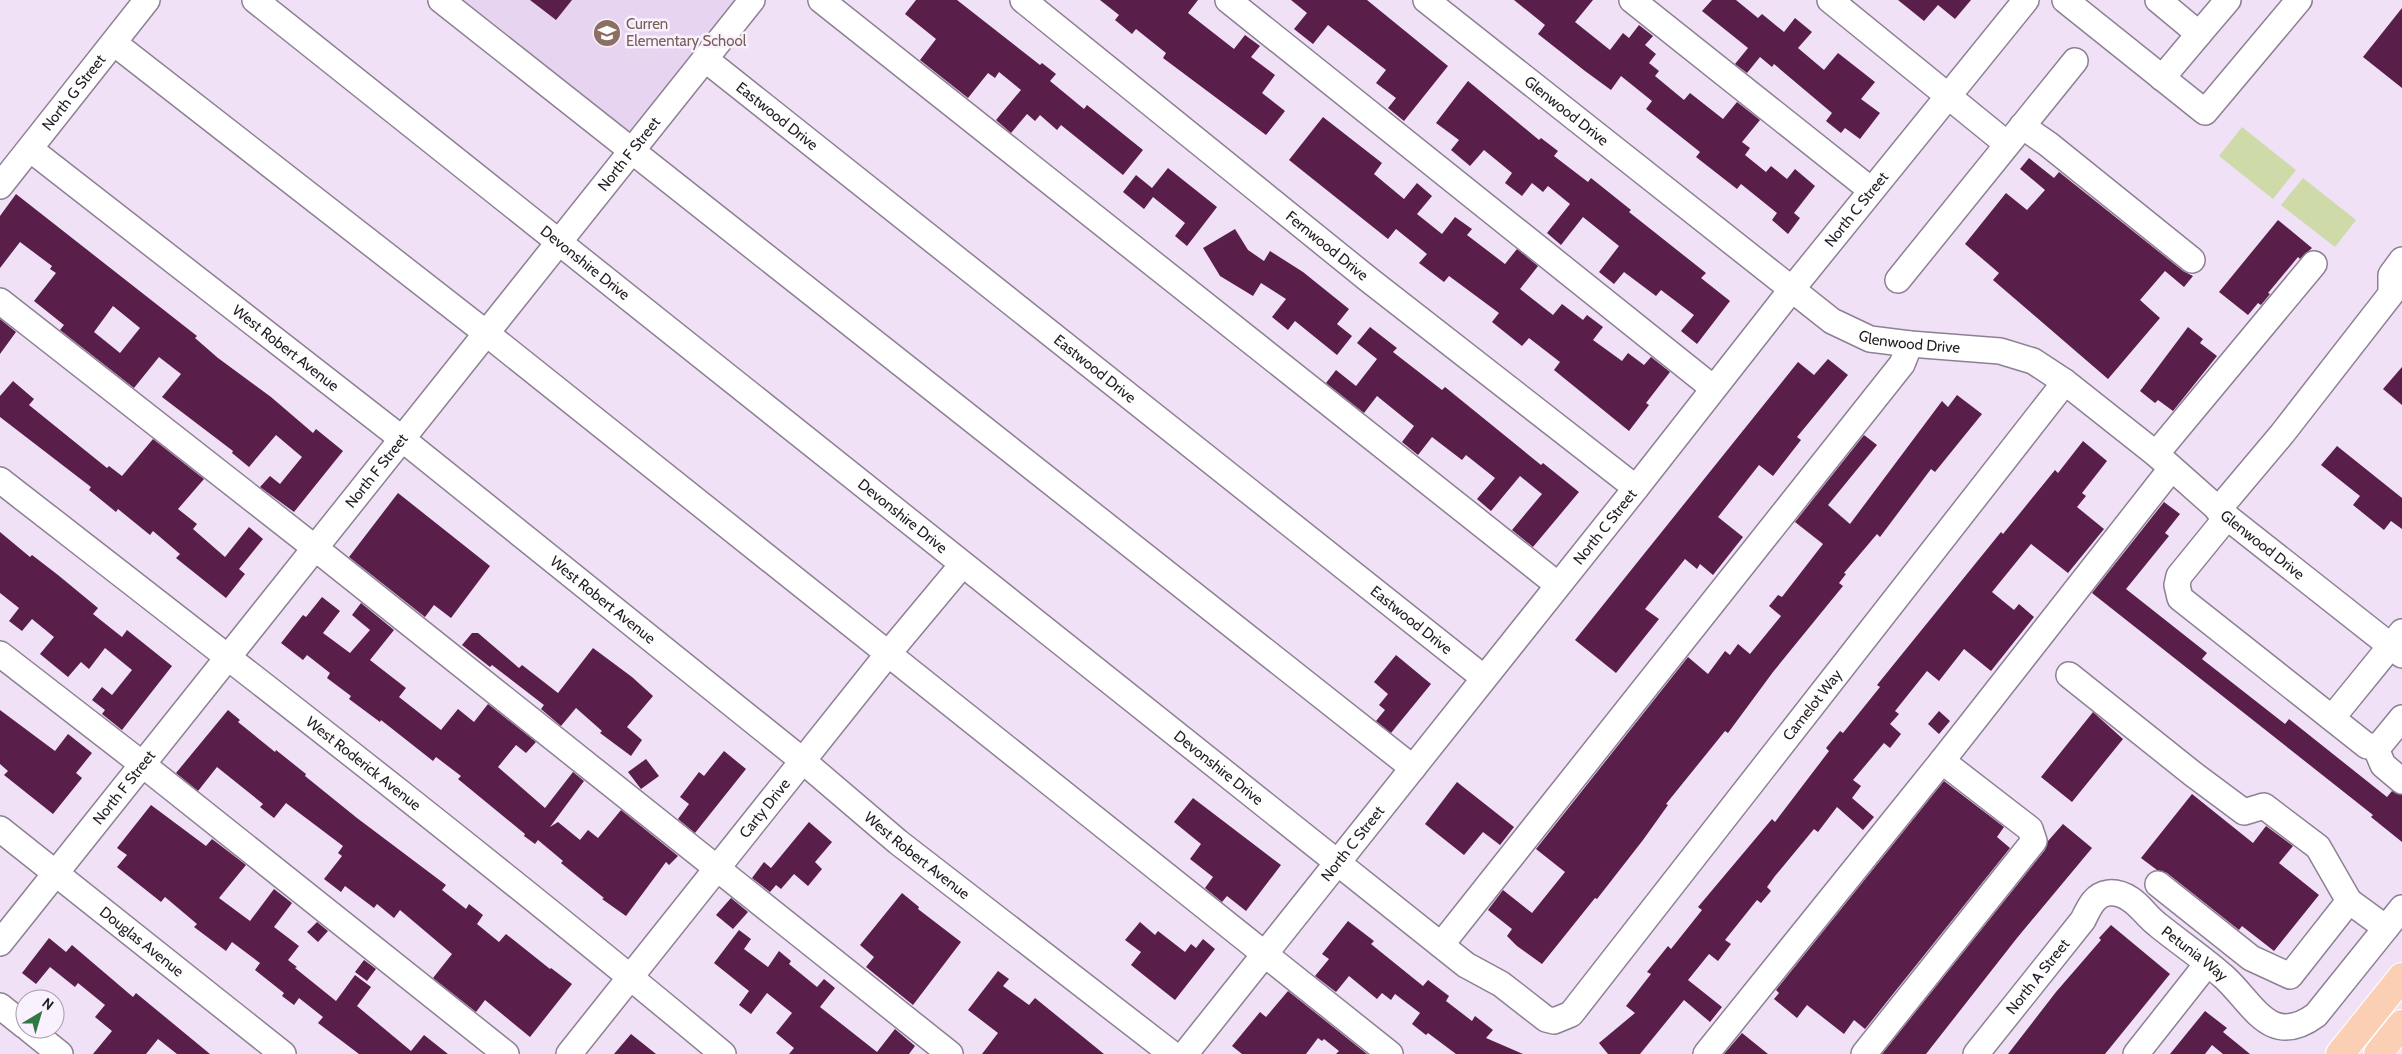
<svg xmlns="http://www.w3.org/2000/svg" width="2402" height="1054" font-family="Cabin,sans-serif">
<style>
.built{fill:#e7d4f0}
.green{fill:#cedaa7}
.building{fill:#591e49;fill-rule:evenodd}
.lines{fill:none;stroke-linecap:round;stroke-linejoin:round}
.minor-casing{stroke:#8d8094;stroke-width:28}
.major-casing{stroke:#fff;stroke-width:30}
.minor{stroke:#fff;stroke-width:25}
.major{stroke:#fbcfb4;stroke-width:28}
.labels{text-anchor:middle;stroke-width:5;stroke-linejoin:round;paint-order:stroke}
.education-label{font-size:15px;fill:#785e54;stroke:#f9f1fe;text-anchor:start}
.street-label{font-size:15px;fill:#221d24;stroke:#f9f1fe}
</style>
<rect width="100%" height="100%" fill="#f0e1f7"/>
<path class="built" d="M463 0H735L630 132Z"/>
<path class="green" d="M2242 127 2296 170 2273 199 2219 156Z
M2303 178 2356 220 2335 247 2281 205Z"/>
<path class="building" d="M530 0H572L556 20Z
M916 0H957L1040 65 1042 63 1056 74 1050 81 1084 109 1087 105 1143 150 1123 175 1061 125 1057 130 1040 115 1035 121 1027 114 1011 133 996 120 1021 90 999 72 995 78 988 73 968 98 920 60 936 39 905 14Z
M1100 0H1198L1188 13 1234 49 1245 35 1260 46 1251 57 1275 75 1262 93 1285 111 1266 135 1163 58 1166 53 1136 29 1132 34 1115 20 1119 15Z
M1291 0H1367L1448 66 1404 121 1388 108 1396 98 1376 83 1386 70 1328 25 1313 44 1294 29 1307 13Z
M1514 0H1593L1575 22 1610 50 1623 33 1629 38 1639 25 1653 36 1645 45 1656 54 1649 63 1659 71 1655 76 1684 100 1690 93 1723 119 1737 102 1760 120 1742 142 1750 148 1745 155 1766 172 1771 166 1787 179 1795 169 1815 186 1794 213 1800 218 1788 234 1772 220 1777 213 1741 184 1737 189 1696 157 1700 152 1646 109 1652 101 1621 76 1611 90 1585 71 1538 34 1545 25Z
M1712 0H1736L1758 18 1762 14 1784 32 1795 18 1812 32 1798 48 1824 70 1838 53 1875 82 1861 99 1880 113 1860 139 1845 128 1841 133 1826 121 1832 113 1774 64 1772 67 1760 57 1747 73 1735 64 1748 48 1702 11Z
M1898 0H1971L1955 19 1938 5 1924 21Z
M2402 8V88L2363 57Z
M1468 81 1539 140 1541 138 1558 151 1554 156 1588 182 1591 178 1631 210 1629 212 1706 273 1701 278 1730 301 1697 344 1681 331 1694 315 1661 290 1656 296 1624 272 1614 284 1599 272 1619 246 1583 217 1561 245 1547 233 1570 204 1548 186 1543 192 1532 183 1522 196 1505 183 1512 173 1484 150 1470 166 1451 150 1459 140 1436 123Z
M1323 117 1382 163 1374 174 1404 199 1417 183 1432 196 1417 214 1442 234 1455 217 1472 229 1467 235 1505 264 1517 249 1538 266 1520 289 1553 315 1562 304 1583 320 1587 315 1603 327 1593 340 1622 361 1628 353 1644 365 1651 357 1670 372 1646 403 1649 405 1629 431 1554 370 1560 362 1529 338 1522 346 1492 322 1499 313 1449 276 1444 282 1419 263 1427 254 1396 229 1388 239 1289 160Z
M2029 158 2054 178 2059 172 2183 271 2193 276 2184 287 2165 271 2140 300 2160 318 2108 379 1993 280 1999 273 1965 244 2006 193 2027 210 2045 190 2020 169Z
M1168 168 1217 207 1187 246 1175 236 1185 223 1153 197 1144 209 1123 192 1136 175 1152 188Z
M16 194 197 336 195 338 218 358 271 397 313 433 316 429 343 451 294 512 260 487 270 476 280 484 302 457 276 435 249 467 232 453 233 451 162 397 181 374 159 357 134 388 60 330 64 325 34 301 56 273 50 269 52 266 20 242 0 268V216ZM113 306 140 328 120 353 94 332Z
M2278 220 2312 248 2300 259 2298 257 2268 293 2270 294 2261 305 2258 303 2248 315 2219 292Z
M1235 229 1248 250 1264 261 1270 251 1303 272 1349 309 1337 324 1352 336 1337 355 1295 321 1288 330 1272 317 1286 299 1261 283 1253 296 1220 276 1203 248Z
M0 319 16 332 0 354Z
M1370 327 1397 348 1393 352 1442 390 1445 387 1541 465 1543 463 1579 492 1533 547 1512 530 1542 494 1520 476 1491 511 1477 499 1495 478 1466 455 1462 460 1432 437 1418 455 1402 442 1414 426 1377 396 1364 413 1326 383 1336 370 1356 386 1377 359 1357 343Z
M2188 327 2203 339 2200 343 2217 356 2173 411 2158 400 2155 403 2140 391Z
M1828 359 1848 375 1797 437 1801 440 1773 476 1759 465 1718 517 1743 537 1713 575 1700 564 1697 569 1685 559 1645 609 1659 619 1616 673 1575 640 1798 362 1814 375Z
M2402 367V405L2383 389Z
M13 381 34 399 29 405 107 468 109 466 122 476 153 439 204 479 178 509 197 524 193 529 225 557 249 527 263 539 239 569 245 574 226 598 176 558 180 554 153 531 150 535 118 509 116 512 89 490 91 487 0 417V396Z
M1957 395 1982 414 1935 472 1931 469 1880 537 1877 534 1844 573 1846 574 1839 583 1843 586 1773 672 1728 733 1725 731 1666 804 1668 805 1643 840 1597 899 1595 898 1542 964 1517 946 1507 936 1512 929 1488 910 1503 890 1532 913 1565 872 1536 849 1688 657 1708 674 1725 651 1730 655 1738 644 1750 654 1781 616 1769 606 1778 595 1782 597 1823 544 1795 522 1864 435 1877 445 1828 505 1850 524 1942 401 1948 407Z
M2083 441 2107 461 2082 493 2086 496 2077 507 2104 529 2068 573 2031 544 1992 592 2014 610 2019 604 2034 617 1991 671 1964 649 1939 681 1927 671 1895 711 1899 714 1890 724 1901 734 1890 748 1884 743 1853 780 1861 786 1852 798 1874 817 1863 830 1837 807 1818 832 1814 829 1775 876 1767 887 1771 891 1761 903 1757 900 1725 940 1731 944 1718 961 1709 954 1688 980 1722 1007 1710 1022 1684 1000 1640 1054H1608L1599 1043 1635 1013 1626 1006 1651 974 1647 972 1668 946 1671 949 1702 910 1698 907 1772 819 1775 822 1829 751 1826 748 1840 731 1843 733 1880 687 1877 685 2001 532 2003 534 2055 470 2058 473Z
M2337 446 2402 498V529L2391 521 2384 530 2353 505 2360 496 2321 465Z
M398 493 490 566 451 618 434 605 425 617 349 557Z
M2164 502 2180 514 2165 533 2169 536 2126 589 2207 653 2202 659 2285 724 2289 719 2387 797 2392 791 2402 795V842L2371 817 2373 815 2092 593Z
M0 532 30 557 32 555 58 575 98 608 93 614 122 637 127 630 172 666 122 730 102 714 105 710 92 700 102 687 112 695 132 670 105 648 89 669 81 662 68 677 40 654 54 637 32 619 22 631 9 621 19 608 0 593Z
M322 597 340 611 323 633 350 653 370 630 352 615 361 603 394 630 370 660 406 688 399 697 441 730 458 709 474 722 488 704 536 742 526 753 516 745 498 767 545 808 573 772 584 781 550 827 558 822 580 840 588 830 598 838 621 810 678 856 669 865 666 862 626 916 602 899 604 898 561 863 563 861 538 840 535 844 524 836 525 834 458 779 461 776 436 757 433 761 381 720 380 722 349 699 351 696 327 678 330 673 307 655 303 660 281 643 303 615 306 617Z
M472 633H478L519 668 522 665 558 693 593 648 632 677 653 696 627 727 642 740 631 756 600 733 602 731 576 708 561 726 541 709 544 705 492 665 490 667 462 645Z
M1396 655 1431 684 1391 733 1376 721 1385 710 1379 705 1388 694 1374 682Z
M0 710 55 751 68 734 92 753 76 773 82 778 53 814 4 775 8 771 0 764Z
M228 710 240 720 238 722 275 752 276 750 306 774 305 776 357 818 446 885 442 890 466 909 469 904 483 915 477 924 499 942 506 934 550 969 551 968 572 984 530 1037 485 1000 476 1012 433 978 452 954 400 910 394 918 377 904 374 908 345 886 341 892 324 879 342 856 338 853 343 846 286 803 274 818 260 807 263 804 217 767 198 791 176 773Z
M1939 711 1950 721 1939 734 1928 724Z
M2093 712 2123 739 2072 802 2041 777Z
M724 751 746 769 695 833 678 819 689 804 680 797 699 772 704 776Z
M646 759 659 776 641 789 628 772Z
M1944 781 2004 827 1997 837 2010 848 1865 1029 1854 1020 1844 1034 1807 1005 1797 1018 1774 999 1779 993 1776 990Z
M1457 782 1514 827 1500 845 1483 832 1464 855 1425 824Z
M2192 794 2253 843 2266 826 2293 846 2279 863 2319 895 2274 951 2242 926 2239 930 2167 873 2157 870 2141 858Z
M1193 798 1281 865 1246 911 1227 896 1222 902 1205 888 1213 877 1190 859 1201 844 1174 822Z
M151 805 206 846 212 839 246 865 219 898 250 921 274 889 292 903 274 927 299 946 288 960 297 967 295 968 336 1001 355 975 371 987 357 1006 411 1051 424 1035 448 1054H359L318 1023 323 1017 299 998 294 1005 282 996 284 993 255 970 260 963 232 942 226 951 194 927 197 924 165 897 161 902 117 867 127 855 117 848Z
M809 822 832 842 815 862 822 869 808 886 794 874 781 889 776 885 770 892 752 878 764 862 771 868Z
M2063 824 2092 848 2017 938 1926 1054H1882L2045 850 2048 841Z
M902 893 919 907 918 909 961 942 913 1005 866 967 874 957 860 945Z
M731 898 748 912 733 929 716 915Z
M1348 921 1374 941 1371 944 1423 986 1428 980 1449 996 1446 1001 1472 1021 1475 1016 1493 1030 1486 1038 1523 1054H1456L1428 1033 1426 1035 1412 1024 1420 1013 1395 994 1391 1000 1382 993 1377 999 1349 976 1336 992 1315 976 1329 959 1322 954Z
M317 922 328 931 318 942 307 932Z
M1140 922 1155 935 1158 931 1185 952 1191 944 1196 948 1203 939 1215 949 1175 1000 1131 965 1141 952 1125 940Z
M2111 925 2170 974 2105 1054H2008L2056 992 2101 940 2099 938Z
M739 930 751 939 744 949 768 967 779 951 791 961 789 964 817 987 824 979 835 988 820 1007 877 1052 895 1029 915 1046 909 1054H789L794 1048 776 1033 792 1013 767 993 751 1014 739 1005 749 991 714 963Z
M49 938 66 952 72 945 133 997 136 993 210 1054H177L158 1039 146 1054H93L112 1031 95 1017 105 1005 78 983 75 987 50 967 36 984 22 973Z
M364 960 376 969 367 981 355 972Z
M998 971 1009 979 1003 986 1029 1005 1035 998 1104 1054H982L998 1033 968 1010Z
M1288 991 1367 1054H1336L1339 1051 1324 1039 1322 1041 1318 1038 1306 1054H1242L1232 1046 1260 1012 1266 1017Z
M2205 1011 2227 1028 2223 1032 2250 1054H2223L2212 1045 2205 1054H2170Z
M1742 1033 1768 1054H1724Z
M631 1034 656 1054H614Z"/>
<g class="lines">
<defs>
<g id="minor">
<path id="s1" d="M255 0 1466 965 1501 984 1546 1019 1554 1021 1571 1014 2065 382"/>
<path d="M441 0 1413 768"/>
<path d="M821 0 1558 585"/>
<path id="s2" d="M1023 0 1368 279 1636 488"/>
<path d="M1228 0 1713 388"/>
<path id="s3" d="M1426 0 1832 321 1870 339 1910 344 2000 351 2033 361 2065 382 2156 454 2227 517 2402 655"/>
<path d="M1632 0 1871 190"/>
<path d="M1830 0 2007 144"/>
<path d="M2065 0 2205 112 2299 0"/>
<path d="M2158 0 2199 34 2228 0"/>
<path d="M114 43 486 333 1390 1054"/>
<path id="s4" d="M705 59 1484 678"/>
<path d="M2162 78 2199 34"/>
<path d="M2022 126 2048 144 2192 260"/>
<path id="s5" d="M30 149 401 438 803 761 898 842 1172 1054"/>
<path id="s6" d="M0 186 147 0"/>
<path d="M1898 280 2075 61"/>
<path d="M0 301 315 548 950 1054"/>
<path d="M2156 454 2314 264"/>
<path id="s7" d="M0 480C243 669 487 857 723 1054"/>
<path d="M2218 510 2282 434 2391 294V275L2402 260"/>
<path d="M2227 517 2179 576 2177 585 2180 598 2367 746H2379L2402 718"/>
<path d="M0 654 142 764 506 1054"/>
<path d="M2069 675 2193 774 2244 812 2264 806 2318 847 2349 901 2386 928"/>
<path d="M2332 718 2402 632"/>
<path d="M2375 746 2383 765 2402 781"/>
<path id="s8" d="M0 829 283 1054"/>
<path d="M2158 884 2251 958 2290 976 2349 901"/>
<path id="s9" d="M0 943 752 0"/>
<path d="M1441 945 1902 364 1910 344"/>
<path d="M0 1006 25 1026"/>
<path d="M29 1029 60 1054"/>
<path id="s10" d="M569 1054 887 655 962 565"/>
<path id="s11" d="M1185 1054 1636 488 1792 289 2026 0"/>
<path d="M1706 1054 1942 761 2171 469"/>
<path d="M1864 1054 2034 841 2030 829 1942 761"/>
<path id="s12" d="M1976 1054 2083 920C2089 908 2094 895 2108 893 2116 892 2124 895 2130 899 2141 906 2147 917 2158 925 2180 943 2203 958 2224 977 2253 1003 2270 1049 2316 1015L2402 908"/>
<path d="M2136 1054 2207 964"/>
</g>
<path id="major" d="M2340 1054 2402 977
M2378 1054 2402 1024"/>
</defs>
<use href="#minor" class="minor-casing"/>
<use href="#major" class="major-casing"/>
<use href="#minor" class="minor"/>
<use href="#major" class="major"/>
</g>
<defs>
<symbol id="school-disc" viewBox="-11 -11 22 22"><circle r="9.5" fill="#8d6e63" stroke="#f9f1fe"/><path d="M0-5L7-2L0 1L-7-2ZM-4 1L0 2.5L4 1V4Q0 6-4 4Z" fill="#fff"/></symbol>
</defs>
<g fill-rule="evenodd">
<use href="#school-disc" x="591" y="17" width="32" height="32"/>
</g>
<g class="labels">
<g class="education-label">
<text x="626" y="29">Curren<tspan x="626" dy="17">Elementary School</tspan></text>
</g>
<g class="street-label">
<text dy="5" stroke="none"><textPath href="#s6" startOffset="119">North G Street</textPath></text>
<text dy="5" stroke="none"><textPath href="#s3" startOffset="179">Glenwood Drive</textPath></text>
<text dy="5" stroke="none"><textPath href="#s4" startOffset="92">Eastwood Drive</textPath></text>
<text dy="5" stroke="none"><textPath href="#s9" startOffset="1009">North F Street</textPath></text>
<text dy="5" stroke="none"><textPath href="#s11" startOffset="1079">North C Street</textPath></text>
<text dy="5" stroke="none"><textPath href="#s2" startOffset="391">Fernwood Drive</textPath></text>
<text dy="5" stroke="none"><textPath href="#s1" startOffset="422">Devonshire Drive</textPath></text>
<text dy="5" stroke="none"><textPath href="#s3" startOffset="599">Glenwood Drive</textPath></text>
<text dy="5" stroke="none"><textPath href="#s5" startOffset="324">West Robert Avenue</textPath></text>
<text dy="5" stroke="none"><textPath href="#s4" startOffset="498">Eastwood Drive</textPath></text>
<text dy="5" stroke="none"><textPath href="#s9" startOffset="604">North F Street</textPath></text>
<text dy="5" stroke="none"><textPath href="#s1" startOffset="828">Devonshire Drive</textPath></text>
<text dy="5" stroke="none"><textPath href="#s11" startOffset="674">North C Street</textPath></text>
<text dy="5" stroke="none"><textPath href="#s3" startOffset="1019">Glenwood Drive</textPath></text>
<text dy="5" stroke="none"><textPath href="#s5" startOffset="729">West Robert Avenue</textPath></text>
<text dy="5" stroke="none"><textPath href="#s4" startOffset="902">Eastwood Drive</textPath></text>
<text dy="5" stroke="none"><textPath href="#s1" startOffset="2064">Camelot Way</textPath></text>
<text dy="5" stroke="none"><textPath href="#s7" startOffset="461">West Roderick Avenue</textPath></text>
<text dy="5" stroke="none"><textPath href="#s1" startOffset="1232">Devonshire Drive</textPath></text>
<text dy="5" stroke="none"><textPath href="#s9" startOffset="199">North F Street</textPath></text>
<text dy="5" stroke="none"><textPath href="#s10" startOffset="314">Carty Drive</textPath></text>
<text dy="5" stroke="none"><textPath href="#s11" startOffset="269">North C Street</textPath></text>
<text dy="5" stroke="none"><textPath href="#s5" startOffset="1134">West Robert Avenue</textPath></text>
<text dy="5" stroke="none"><textPath href="#s8" startOffset="181">Douglas Avenue</textPath></text>
<text dy="5" stroke="none"><textPath href="#s12" startOffset="318">Petunia Way</textPath></text>
<text dy="5" stroke="none"><textPath href="#s12" startOffset="99">North A Street</textPath></text>
</g>
</g>
<g transform="translate(40 1014) rotate(38)"><circle r="24" fill="#f9f1fe" stroke="#a39ca7"/>
<path d="M0-4L9 19L0 12L-9 19Z" fill="#317844"/>
<text y="-8" font-size="14" font-weight="bold" text-anchor="middle" fill="#221d24">N</text>
</g>
</svg>
